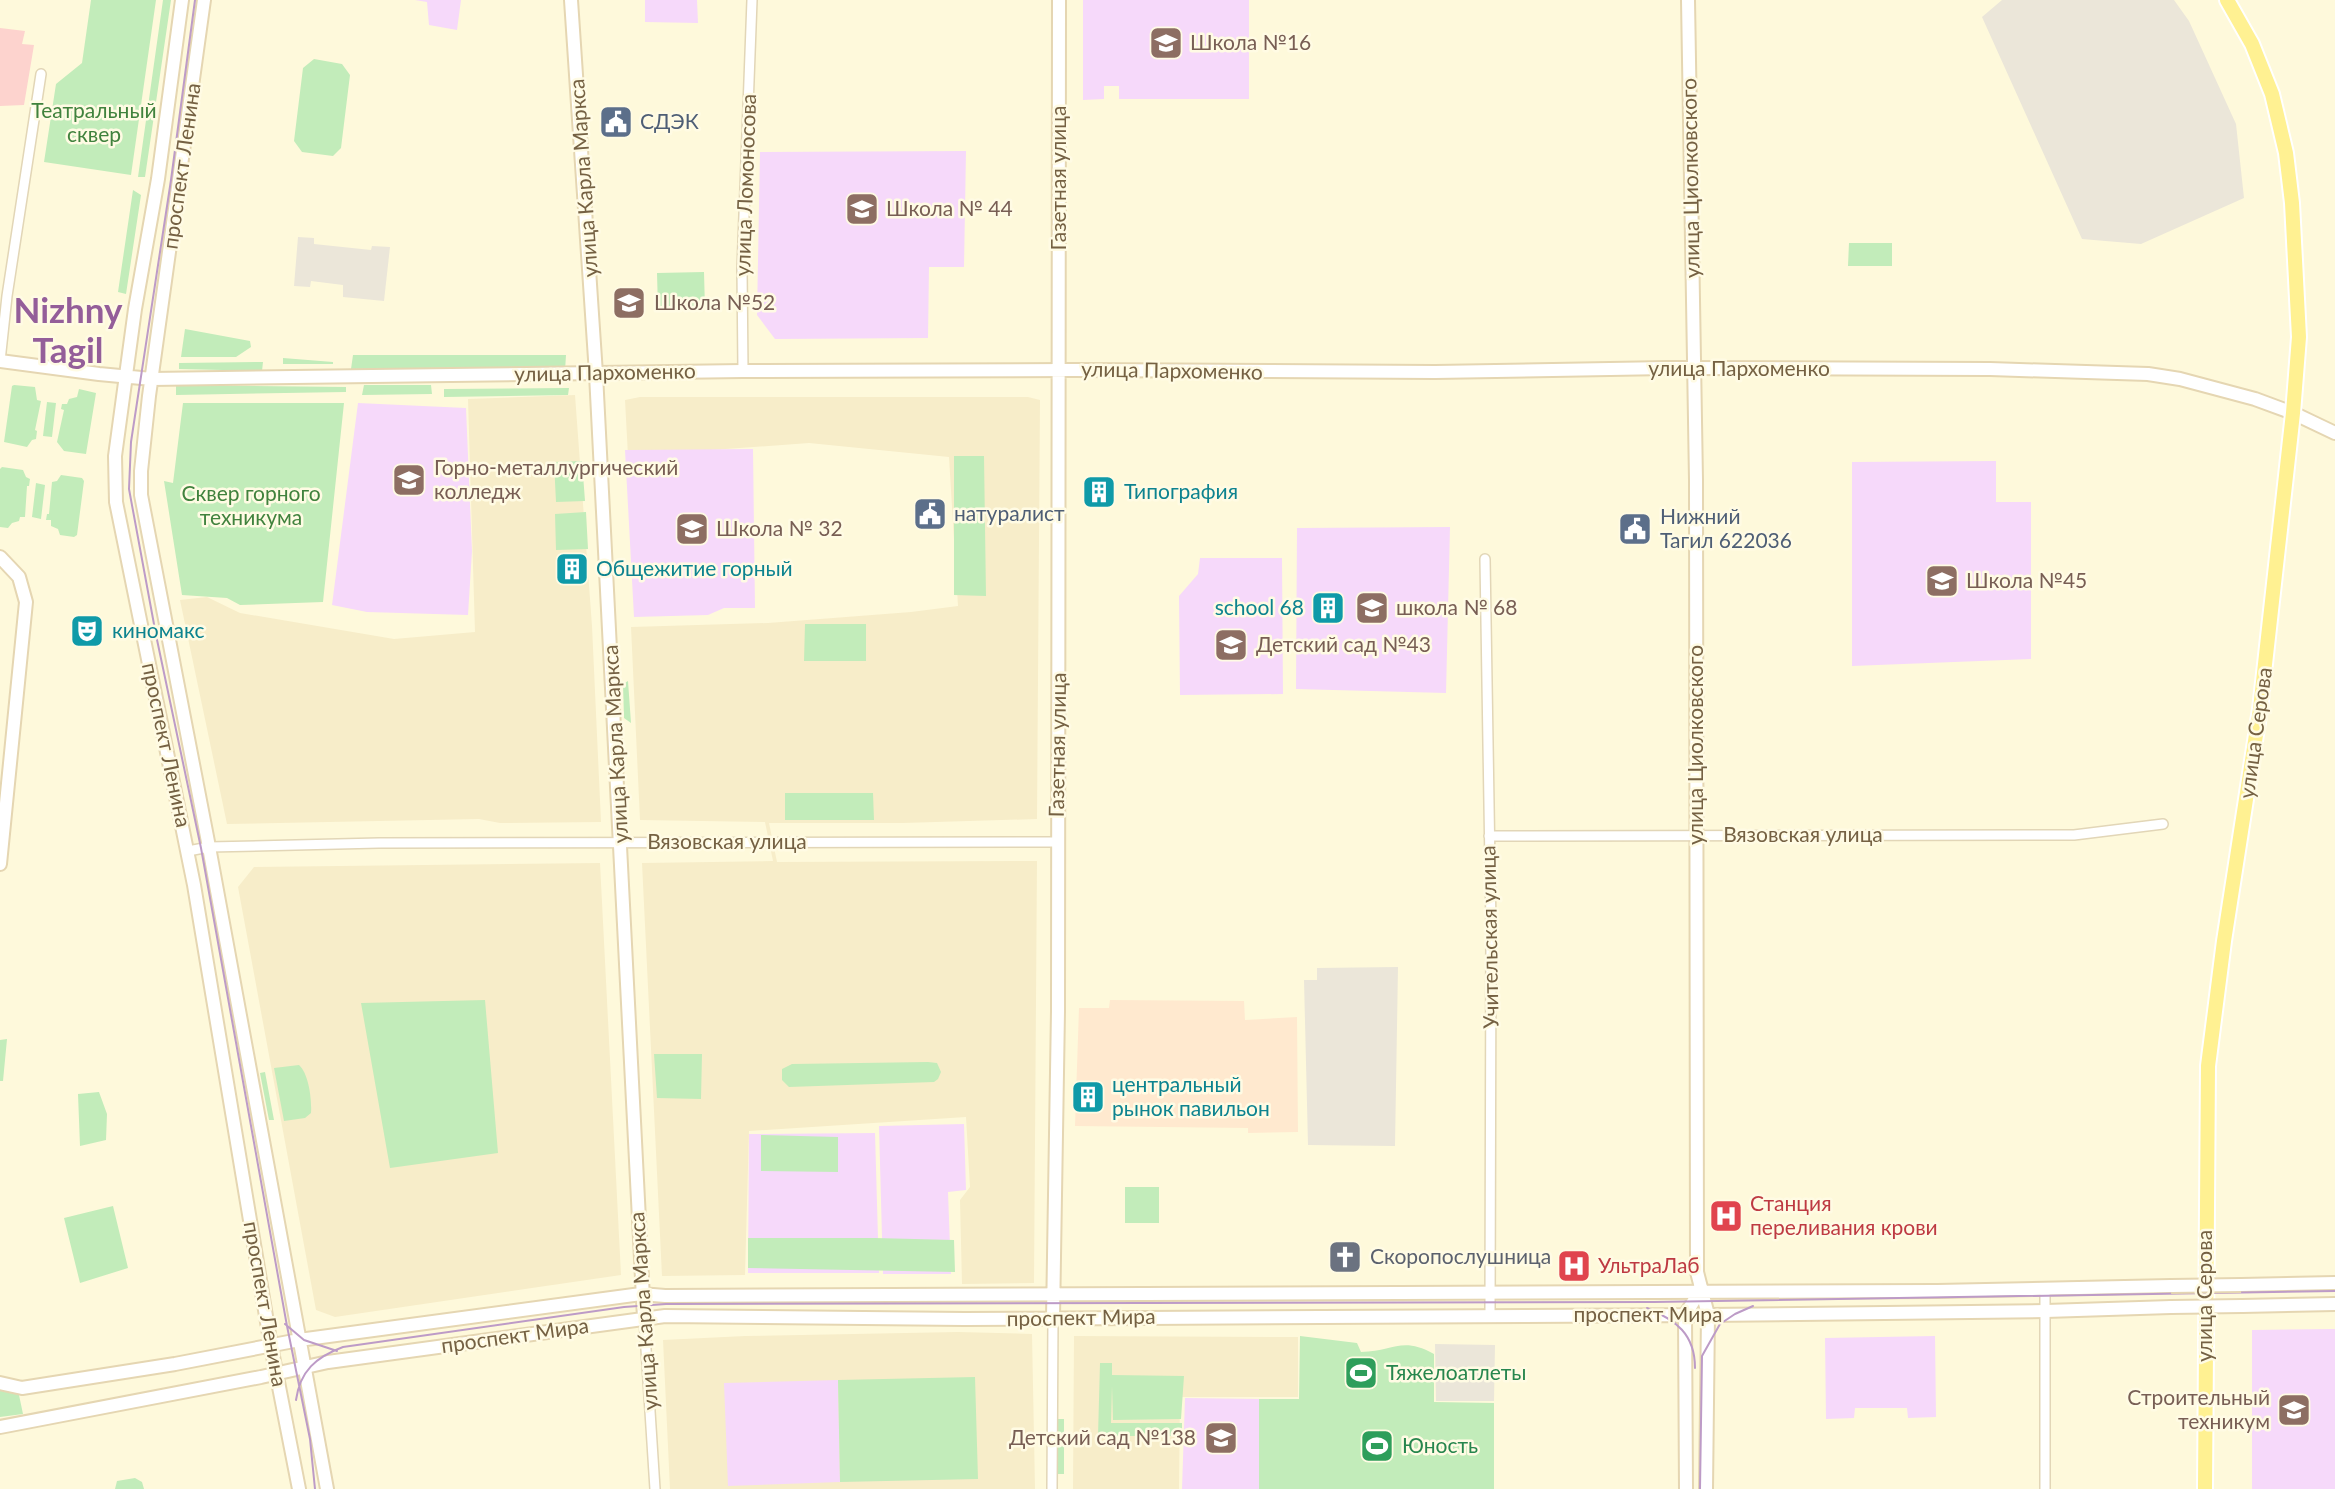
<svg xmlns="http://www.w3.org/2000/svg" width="2335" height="1489" font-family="Lato,sans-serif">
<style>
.residential{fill:#f7edc9}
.commercial{fill:#ffe9cf}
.industrial{fill:#ebe6d9}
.education{fill:#f6d9fa}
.medical{fill:#fdd3ce}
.green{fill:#c2ecba}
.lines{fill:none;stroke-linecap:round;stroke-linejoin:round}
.street-casing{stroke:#e2d6b7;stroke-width:12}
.secondary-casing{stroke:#e5d6b2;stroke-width:16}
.primary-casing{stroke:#fff;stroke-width:18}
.street{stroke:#fff;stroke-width:9}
.secondary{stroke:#fff;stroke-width:12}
.primary{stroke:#fff192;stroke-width:14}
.tram{stroke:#bd9bc7;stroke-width:2}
.secondary-bridge-casing{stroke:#e5d6b2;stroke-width:16;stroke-linecap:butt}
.secondary-bridge{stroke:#fff;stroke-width:12}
.labels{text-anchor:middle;stroke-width:5;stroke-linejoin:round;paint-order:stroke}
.education-label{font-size:21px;fill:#785e54;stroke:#fffbe4;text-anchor:start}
.park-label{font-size:21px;fill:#40823d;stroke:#fffbe4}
.service-label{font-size:21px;fill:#4e5e75;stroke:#fffbe4;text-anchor:start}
.street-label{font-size:21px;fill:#756143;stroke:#fffbe4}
.culture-label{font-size:21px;fill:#0d838f;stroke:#fffbe4;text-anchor:start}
.health-label{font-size:21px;fill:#be3a42;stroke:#fffbe4;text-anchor:start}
.worship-label{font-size:21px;fill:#5b616d;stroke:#fffbe4;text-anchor:start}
.leisure-label{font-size:21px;fill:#27864d;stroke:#fffbe4;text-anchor:start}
.town-label{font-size:35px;font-weight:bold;fill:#945e99;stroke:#fffbe4}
</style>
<rect width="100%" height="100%" fill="#fef9db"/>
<path class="residential" d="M575 395 592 626 601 822 500 823 479 819 227 824 180 600 207 597 240 613 394 639 475 632 468 399Z
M640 397H1028L1040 400 1037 819 903 823H769L777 862 1037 861 1034 1283 962 1284 960 1200 970 1187 966 1117 749 1131 745 1275 662 1276 642 863 773 861 765 822 640 820 631 627 768 623 911 612 958 606 949 457 809 443 628 456 625 400Z
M600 863 621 1275 335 1317 316 1310 238 887 254 867Z
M958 1332 1032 1334 1035 1489H670L663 1340 745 1336Z
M1074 1336 1298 1337V1397H1180L1179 1489H1073Z"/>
<path class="commercial" d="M1110 1000 1244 1001 1245 1020 1297 1017 1298 1132 1248 1133V1128L1075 1126 1079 1008H1109Z"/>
<path class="industrial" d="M2002 0H2174L2189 21 2236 124 2244 198 2141 244 2082 239 1982 17Z
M298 237 314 238V244L371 250 372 246 390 247 384 301 343 297V285L311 281 310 287 294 286Z
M1398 967 1395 1146 1308 1145 1304 980H1317V968Z
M1435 1344 1495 1345 1494 1401H1436Z"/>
<path class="education" d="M415 0H461L457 30 429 25 427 2Z
M645 0H697L698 23 645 22Z
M1083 0H1249V99H1119V86H1104V99L1083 100Z
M966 151 964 267H929L928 338 775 339 757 315 760 152Z
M358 403 466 408 472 551 468 615 367 612 332 605Z
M753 449 755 608H724L708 615 634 617 625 450Z
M1996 461V502H2031V659L1852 666V462Z
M1450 527 1446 693 1296 689 1297 528Z
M1200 558H1282L1283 694 1180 695 1179 596 1198 574Z
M964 1124 966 1190 948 1192 951 1274H883L879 1126Z
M875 1133 879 1273H748L749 1134Z
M2335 1329V1489H2252V1330Z
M1935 1336 1936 1417 1908 1418 1907 1408H1855L1854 1418 1826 1419 1825 1338Z
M838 1380 840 1482 728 1486 724 1383Z
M1185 1398 1259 1399V1489H1182Z"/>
<path class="medical" d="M0 28 25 31 22 44 34 45 24 105 0 106Z"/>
<path class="green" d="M91 0H156L131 175 44 162 56 84 82 63Z
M163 0H171L145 177H138Z
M314 59 342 64 350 75 341 148 333 156 302 152 294 141 303 68Z
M133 190 141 195 126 294 118 292Z
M1849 243H1892V266H1848Z
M704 272 705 309 658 310 657 273Z
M185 329 250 341 251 347 236 357H181Z
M353 355H566L565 371 355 372 351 369Z
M283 358 333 362V364H283Z
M263 362 262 371 179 369V363Z
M14 385 35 387 37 400 41 401 35 430 37 431 36 439 32 440 27 447 4 442 12 386Z
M176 385 346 387V392L176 395Z
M364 385H431L432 394 362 395Z
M569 388 568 395 444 397V389Z
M79 389 96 393 86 454 64 451 57 442 64 410 61 409 62 404H67L69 399 77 397Z
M47 402 56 403 52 437 43 436Z
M183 403H344L323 602 240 605 227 598 182 595 164 481 173 483Z
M954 456H984L986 596 954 595Z
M582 461 585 501 556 502 554 462Z
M2 467 23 470 26 477 30 479 29 486H27L25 517H20L19 521 12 523 8 528 0 527V469Z
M61 475 82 478 84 481 77 535 74 537 60 535 58 529 51 526V520H46L47 514H49L52 482 57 481Z
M36 483 45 485 41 519 32 517Z
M586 512 588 549 556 550 555 514Z
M805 624H866V661H804Z
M628 681 631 723 624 718 623 684Z
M785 793H873L874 820H785Z
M485 1000 498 1153 390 1168 361 1003Z
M7 1039 3 1081H0V1040Z
M654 1054H702L701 1099 657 1098Z
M928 1062 937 1063 941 1072 938 1079 934 1082 789 1087 782 1080V1069L792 1064Z
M299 1065C309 1074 312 1100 311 1113L305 1118 284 1121 274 1068Z
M265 1072 274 1120H269L260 1073Z
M99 1092 107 1114 106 1140 80 1146 78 1094Z
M761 1135 838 1137V1172L761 1171Z
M1125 1187H1159V1223H1125Z
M113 1206 128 1268 80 1283 64 1218Z
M748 1238H875L954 1240 955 1272 748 1268Z
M1300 1336 1357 1343 1361 1352C1394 1351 1402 1336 1434 1354V1402L1494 1403V1489H1259V1399H1299Z
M1100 1363H1112V1375L1184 1376 1181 1419 1113 1420 1112 1386 1111 1423H1182V1436H1098Z
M975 1377 978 1479 840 1482 838 1380Z
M0 1388 19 1395 23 1414 0 1417Z
M1058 1419H1064V1474H1057Z
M135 1478 142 1482 144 1489H115L117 1481Z"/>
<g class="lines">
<defs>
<path id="street" d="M0 361 7 296 41 74
M743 371 742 269 752 0
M1485 559 1491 927 1490 1315
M1489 836 2074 835 2163 824
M188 851 209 847 379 843 1057 842
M644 1318 655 1489
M1052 1489 1053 1318
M2045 1489V1290"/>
<path id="secondary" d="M182 0 158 179 135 309 115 456 116 502 194 885 271 1346 299 1489
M204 0 149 396 141 471V495L209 847 327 1489
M571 0 596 374 644 1318
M1688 0 1696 480 1697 1272 1708 1315 1706 1489
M0 361 99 374 152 379 743 371 1073 370 1435 372 1667 368 1990 369 2148 374 2180 379 2255 399 2293 413 2335 433
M0 557 19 577 26 602 0 864
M2241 1285 2335 1283
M2242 1306 2335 1304
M1053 1318 1058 1011 1059 0
M0 1383 22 1388 175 1364 299 1340 641 1294 665 1296 1937 1291 2171 1286
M0 1427 261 1377 328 1362 665 1316 965 1319 1708 1315 2046 1311 2171 1307
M1686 1489 1685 1315 1700 1291"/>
<path id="primary" d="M2205 1489 2208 1066 2224 941 2260 709 2293 413 2299 337 2292 203 2286 153 2272 94 2252 44 2227 0"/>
</defs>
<use href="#street" class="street-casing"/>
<use href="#secondary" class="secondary-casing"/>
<use href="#primary" class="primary-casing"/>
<use href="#street" class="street"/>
<use href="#secondary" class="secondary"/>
<use href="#primary" class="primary"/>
<path class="tram" d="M195 0 171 180 131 442 129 489 156 635 201 848 287 1326 310 1439 315 1489
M1647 1308C1676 1320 1695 1334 1695 1368
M285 1324 304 1340 337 1351
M296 1400C300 1371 316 1357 343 1347L624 1307 666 1304 1654 1302 2335 1291
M1700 1489 1702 1356 1720 1324 1735 1314 1753 1306"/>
<defs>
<path id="secondary-bridge" d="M2171 1286 2241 1285
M2171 1307 2242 1306"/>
</defs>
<use href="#secondary-bridge" class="secondary-bridge-casing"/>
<use href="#secondary-bridge" class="secondary-bridge"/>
</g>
<defs>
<symbol id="school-square" viewBox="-11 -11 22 22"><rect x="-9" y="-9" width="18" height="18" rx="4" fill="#8d6e63" stroke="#fffbe4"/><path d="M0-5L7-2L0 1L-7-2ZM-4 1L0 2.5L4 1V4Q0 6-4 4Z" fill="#fff"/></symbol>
<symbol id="civic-square" viewBox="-11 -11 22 22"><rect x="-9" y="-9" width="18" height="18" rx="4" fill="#5c6f8a" stroke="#fffbe4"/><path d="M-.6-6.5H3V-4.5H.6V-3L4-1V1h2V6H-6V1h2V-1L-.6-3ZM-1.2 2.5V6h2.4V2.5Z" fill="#fff"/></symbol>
<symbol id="university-square" viewBox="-11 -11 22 22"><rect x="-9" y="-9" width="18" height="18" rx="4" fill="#8d6e63" stroke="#fffbe4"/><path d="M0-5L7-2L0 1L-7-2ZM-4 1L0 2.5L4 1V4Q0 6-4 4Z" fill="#fff"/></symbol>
<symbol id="building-square" viewBox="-11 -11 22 22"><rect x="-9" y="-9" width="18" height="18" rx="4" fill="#0f9aa8" stroke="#fffbe4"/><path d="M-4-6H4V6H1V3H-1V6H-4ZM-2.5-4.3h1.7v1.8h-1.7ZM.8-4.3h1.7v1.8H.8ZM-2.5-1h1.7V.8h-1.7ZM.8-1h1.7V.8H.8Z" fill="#fff"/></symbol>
<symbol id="theatre-square" viewBox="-11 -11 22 22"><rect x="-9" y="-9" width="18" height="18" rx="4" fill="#0f9aa8" stroke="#fffbe4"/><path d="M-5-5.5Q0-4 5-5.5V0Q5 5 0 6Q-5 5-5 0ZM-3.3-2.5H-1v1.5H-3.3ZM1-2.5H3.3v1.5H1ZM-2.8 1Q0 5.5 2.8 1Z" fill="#fff"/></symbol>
<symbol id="hospital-square" viewBox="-11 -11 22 22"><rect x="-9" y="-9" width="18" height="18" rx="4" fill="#e0444e" stroke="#fffbe4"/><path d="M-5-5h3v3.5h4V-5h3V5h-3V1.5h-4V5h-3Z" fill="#fff"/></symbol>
<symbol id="church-square" viewBox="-11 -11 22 22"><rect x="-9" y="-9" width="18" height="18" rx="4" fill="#6b7280" stroke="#fffbe4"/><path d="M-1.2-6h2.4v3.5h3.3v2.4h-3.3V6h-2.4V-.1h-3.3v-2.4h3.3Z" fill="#fff"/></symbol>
<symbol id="stadium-square" viewBox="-11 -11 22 22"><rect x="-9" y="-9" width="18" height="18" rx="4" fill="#2e9e5b" stroke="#fffbe4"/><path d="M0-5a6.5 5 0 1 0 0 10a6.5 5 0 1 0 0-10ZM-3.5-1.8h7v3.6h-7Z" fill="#fff"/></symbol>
</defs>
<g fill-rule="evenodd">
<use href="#school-square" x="1147" y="24" width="38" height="38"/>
<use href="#civic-square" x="597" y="103" width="38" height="38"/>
<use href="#school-square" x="843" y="190" width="38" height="38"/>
<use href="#school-square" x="610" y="284" width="38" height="38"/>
<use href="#university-square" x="390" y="461" width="38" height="38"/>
<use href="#building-square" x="1080" y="473" width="38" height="38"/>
<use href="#civic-square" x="911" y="495" width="38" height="38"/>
<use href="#school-square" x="673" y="510" width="38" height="38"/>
<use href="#civic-square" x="1616" y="510" width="38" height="38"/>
<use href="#building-square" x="553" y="550" width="38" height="38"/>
<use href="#school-square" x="1923" y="562" width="38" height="38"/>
<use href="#building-square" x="1309" y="589" width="38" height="38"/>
<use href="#school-square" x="1353" y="589" width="38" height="38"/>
<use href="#theatre-square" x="68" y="612" width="38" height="38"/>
<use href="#school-square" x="1212" y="626" width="38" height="38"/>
<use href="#building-square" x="1069" y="1078" width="38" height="38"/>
<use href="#hospital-square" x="1707" y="1197" width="38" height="38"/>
<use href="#church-square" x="1326" y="1238" width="38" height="38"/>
<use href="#hospital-square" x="1555" y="1247" width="38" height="38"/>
<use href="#stadium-square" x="1342" y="1354" width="38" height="38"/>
<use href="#university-square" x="2275" y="1391" width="38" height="38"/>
<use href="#school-square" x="1202" y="1419" width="38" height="38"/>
<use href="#stadium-square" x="1358" y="1427" width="38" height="38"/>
</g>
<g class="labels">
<g class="education-label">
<text x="1190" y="50">Школа №16</text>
<text x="886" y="216">Школа № 44</text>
<text x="654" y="310">Школа №52</text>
<text x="434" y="475">Горно-металлургический<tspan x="434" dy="24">колледж</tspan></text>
<text x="716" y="536">Школа № 32</text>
<text x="1966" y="588">Школа №45</text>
<text x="1396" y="615">школа № 68</text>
<text x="1256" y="652">Детский сад №43</text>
<text x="2270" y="1405" text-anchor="end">Строительный<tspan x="2270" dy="24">техникум</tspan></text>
<text x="1196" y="1445" text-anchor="end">Детский сад №138</text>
</g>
<g class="park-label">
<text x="94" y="118">Театральный<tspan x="94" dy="24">сквер</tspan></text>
<text x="251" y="501">Сквер горного<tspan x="251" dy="24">техникума</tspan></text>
</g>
<g class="service-label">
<text x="640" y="129">СДЭК</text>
<text x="954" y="521">натуралист</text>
<text x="1660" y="524">Нижний<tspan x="1660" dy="24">Тагил 622036</tspan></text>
</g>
<g class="street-label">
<text transform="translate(182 166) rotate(-82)" y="7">проспект Ленина</text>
<text transform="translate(584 178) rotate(-94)" y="7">улица Карла Маркса</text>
<text transform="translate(1059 178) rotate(-90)" y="7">Газетная улица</text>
<text transform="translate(1691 178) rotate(-91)" y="7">улица Циолковского</text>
<text transform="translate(746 185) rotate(-88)" y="7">улица Ломоносова</text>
<text x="1739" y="376">улица Пархоменко</text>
<text transform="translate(1172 371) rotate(1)" y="7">улица Пархоменко</text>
<text transform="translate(605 373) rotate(-1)" y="7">улица Пархоменко</text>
<text transform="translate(2256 733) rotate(-82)" y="7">улица Серова</text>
<text transform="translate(616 744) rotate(-93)" y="7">улица Карла Маркса</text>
<text transform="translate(166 745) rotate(78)" y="7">проспект Ленина</text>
<text transform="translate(1058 745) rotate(-89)" y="7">Газетная улица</text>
<text transform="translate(1696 745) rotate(-90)" y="7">улица Циолковского</text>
<text x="1803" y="842">Вязовская улица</text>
<text x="727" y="849">Вязовская улица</text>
<text transform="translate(1490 937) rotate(-91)" y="7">Учительская улица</text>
<text transform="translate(2205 1296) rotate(-90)" y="7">улица Серова</text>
<text transform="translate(265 1304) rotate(80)" y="7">проспект Ленина</text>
<text transform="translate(644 1311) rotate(-94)" y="7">улица Карла Маркса</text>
<text x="1648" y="1322">проспект Мира</text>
<text transform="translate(1081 1318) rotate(-1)" y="7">проспект Мира</text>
<text transform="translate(515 1336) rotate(-8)" y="7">проспект Мира</text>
</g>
<g class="culture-label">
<text x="1124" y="499">Типография</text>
<text x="596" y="576">Общежитие горный</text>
<text x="1304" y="615" text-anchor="end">school 68</text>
<text x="112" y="638">киномакс</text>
<text x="1112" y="1092">центральный<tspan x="1112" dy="24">рынок павильон</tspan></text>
</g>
<g class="health-label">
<text x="1750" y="1211">Станция<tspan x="1750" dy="24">переливания крови</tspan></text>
<text x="1598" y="1273">УльтраЛаб</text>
</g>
<g class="worship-label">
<text x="1370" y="1264">Скоропослушница</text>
</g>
<g class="leisure-label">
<text x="1386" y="1380">Тяжелоатлеты</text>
<text x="1402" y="1453">Юность</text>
</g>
<g class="town-label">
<text x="68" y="323">Nizhny<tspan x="68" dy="40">Tagil</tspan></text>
</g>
</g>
</svg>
